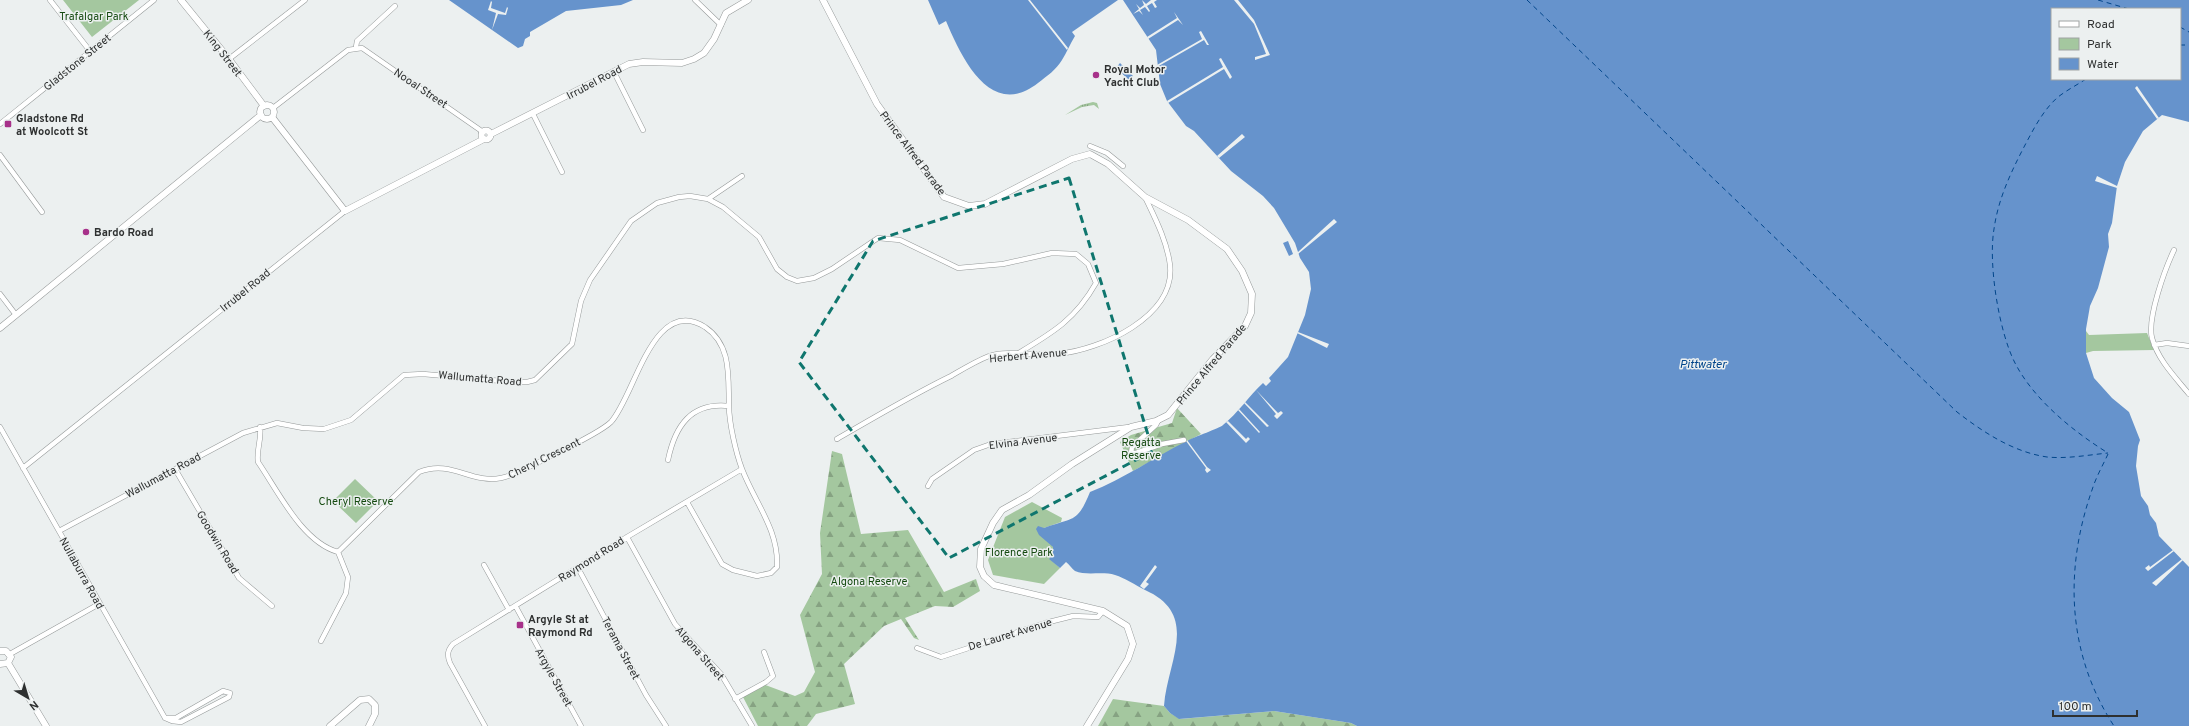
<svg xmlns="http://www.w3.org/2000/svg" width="2189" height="726" font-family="Overpass,sans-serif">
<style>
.grass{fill:url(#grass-tufts)}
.forest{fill:url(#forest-firs)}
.green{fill:#a4c79f}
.water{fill:#6693cc;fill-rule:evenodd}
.pier{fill:#ecf0f0}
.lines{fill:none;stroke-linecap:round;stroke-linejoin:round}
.ferry{stroke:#02468b;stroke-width:1;stroke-dasharray:5 4;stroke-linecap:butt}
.minor-casing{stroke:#959999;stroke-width:5.5}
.tertiary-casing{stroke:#959999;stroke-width:7}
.minor{stroke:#fff;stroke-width:4.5}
.tertiary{stroke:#fff;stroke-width:6}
.marked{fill:none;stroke:#0f766e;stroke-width:3;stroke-dasharray:8 5;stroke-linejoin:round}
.poi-dot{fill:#a7318a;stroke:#ecf0f0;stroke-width:1.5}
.labels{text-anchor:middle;stroke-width:3;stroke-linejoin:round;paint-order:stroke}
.park-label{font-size:11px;fill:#154a10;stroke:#ecf0f0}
.street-label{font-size:11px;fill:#2e3030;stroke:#ecf0f0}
.poi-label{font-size:11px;font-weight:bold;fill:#2e3030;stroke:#ecf0f0;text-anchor:start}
.water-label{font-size:12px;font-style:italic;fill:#02468b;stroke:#ecf0f0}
</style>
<defs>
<pattern id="grass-tufts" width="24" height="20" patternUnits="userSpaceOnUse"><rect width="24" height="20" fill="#a4c79f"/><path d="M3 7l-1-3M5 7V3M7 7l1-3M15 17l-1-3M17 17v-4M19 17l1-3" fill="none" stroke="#86a282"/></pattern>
<pattern id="forest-firs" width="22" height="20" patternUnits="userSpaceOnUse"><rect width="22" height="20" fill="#a4c79f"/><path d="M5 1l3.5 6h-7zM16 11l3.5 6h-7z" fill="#86a282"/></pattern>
</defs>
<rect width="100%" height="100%" fill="#ecf0f0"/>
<path class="grass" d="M1093 102 1097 103 1099 109 1094 105 1082 107 1065 115 1081 105Z"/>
<path class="forest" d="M1177 408 1201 434 1133 471 1120 442 1131 435 1172 423Z
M832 451 842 454 861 534 908 530 944 592 976 579 980 591 953 607 935 606 905 618 919 640 914 638 901 619 884 626 844 664 855 704 816 714 807 726H758L743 697 760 683 795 696 804 692 815 672 800 615 822 574 820 533Z
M1113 699 1164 706 1170 713 1180 719 1274 711 1351 723 1357 726H1098Z"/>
<path class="green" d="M63 0H139L92 37Z
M2086 331 2089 335 2147 333 2154 350 2093 351 2086 353Z
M355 479 378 501 356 523 333 501Z
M1032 502 1062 518 1061 522 1044 528 1054 549 1050 559 1060 568 1044 584 993 575 988 560 1005 517Z"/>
<path class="water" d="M449 0H633L621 5 566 11 530 32V36L525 39 523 46 518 48Z
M928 0H1118L1072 32 1075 36C1070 44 1067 52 1062 60 1056 70 1047 76 1038 83 991 120 962 59 946 21L939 25Z
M1123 0H2189V122L2162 115 2143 131 2125 162 2117 186 2112 223 2108 234 2109 247 2098 288 2090 306 2086 329V353L2094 378 2112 398 2129 412 2140 440 2138 446 2136 466 2141 496 2148 506 2150 515 2156 523 2159 536 2189 567V726H1357L1351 723 1274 711 1179 719 1170 713 1164 706C1167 662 1201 615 1145 590 1135 585 1125 578 1115 575 1103 571 1086 576 1075 571 1072 569 1069 564 1066 562L1060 568 1049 559 1053 555V547L1039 535 1036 529 1038 526 1044 528C1073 517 1077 524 1090 492 1124 479 1154 457 1187 441 1194 437 1220 428 1223 425 1238 413 1249 396 1263 383L1266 386 1271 381 1269 378 1288 357 1305 315 1311 289 1309 272 1300 258 1295 243 1274 208 1263 196 1231 171 1194 131 1186 126 1167 101 1160 84 1156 50ZM2052 9H2180V79H2052Z
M1120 63 1133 76 1129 80 1116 68Z
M1288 241 1293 254 1289 256 1283 243Z"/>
<path class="pier" d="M1028 0H1030L1068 48 1067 50Z
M1142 0 1146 4 1151 0H1157L1154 2 1157 7 1155 8 1152 3 1147 6 1150 11 1149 12 1145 7 1140 10 1143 15 1139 11 1133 14 1139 9 1136 4 1140 8 1144 5Z
M1234 0H1238L1254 20 1270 55 1255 60V57L1266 54 1263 46 1254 24Z
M491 1 492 2 491 8 505 13 507 7 508 8 506 15 498 14 492 30 496 13 488 10Z
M1174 12 1183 25 1178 20 1148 39 1147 37 1177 18Z
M1201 31 1209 45H1207L1204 40 1157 67V65L1202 39 1199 32Z
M1221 58 1232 77 1230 79 1224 69 1168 103 1167 101 1223 67 1219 59Z
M2137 86 2159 118 2157 119 2135 88Z
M1242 134 1245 137 1219 158 1217 156Z
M2097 176 2117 186V188L2095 181Z
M1334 219 1337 222 1298 254V252Z
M1298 332 1329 344 1327 348 1297 333Z
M1256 390 1278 413 1281 411 1283 413 1277 419 1274 416 1276 414Z
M1245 402 1269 426 1267 427 1244 403Z
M1239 409 1260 432 1259 433 1238 410Z
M1228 421 1246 439 1248 437 1250 439 1246 443 1226 422Z
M1187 440 1207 467 1211 470 1207 473 1205 470 1206 468 1186 441Z
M2173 550 2174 551 2148 571 2145 568 2149 565 2150 567Z
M2182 559 2183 560 2156 586 2152 583Z
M1155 565 1157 567 1146 582 1149 584 1144 589 1140 586Z"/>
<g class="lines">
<path class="ferry" d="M1527 0 1957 412C1983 432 2013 452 2047 457 2067 459 2088 455 2108 453
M2098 0 2129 9
M2180 27 2189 32
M2180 45H2189
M2086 79C2077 85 2067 90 2058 97 2043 110 2033 130 2024 147 2010 174 1998 200 1994 229 1988 264 1999 332 2015 363 2034 400 2074 432 2108 453
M2108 454C2103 465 2096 477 2092 490 2064 570 2067 654 2114 726"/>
<defs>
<path id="minor" d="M50 0 90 51
M695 0 721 25
M356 47 357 41 395 6
M229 59 305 0
M614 72 643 130
M273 108 348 50 362 48 483 132
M533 114 562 172
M0 124 154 0
M1090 146 1107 153 1123 166
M0 155 42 212
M708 199 742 176
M2174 250C2165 269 2147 318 2152 338 2158 360 2175 377 2189 394
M0 294 16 315
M2154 345 2167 343 2189 346
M1159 419 1156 425 1132 447 1131 453H1136L1162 444 1184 440
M0 427 165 718 172 721 181 722 229 697 230 693 223 691 176 718H165
M260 427C262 439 256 450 258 462 278 491 302 542 338 552L419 472C451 459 471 484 501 478 512 476 525 469 535 464 552 455 599 434 611 422 635 396 653 294 705 327 732 345 728 377 729 406 729 423 736 453 742 469 755 503 779 530 777 567L771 573 757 576 733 570 722 564 687 502
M837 439C875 417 912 395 951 376 963 369 976 361 989 356 1008 350 1037 356 1058 354 1100 350 1176 317 1170 265 1167 241 1155 218 1145 197
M668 460C675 426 691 402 729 406
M23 468 345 211
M175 469 239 578 272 606
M928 486 932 479 974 450 991 444 1129 427
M59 531 243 433 277 423 303 428 324 429 351 420 404 375 423 374 514 382H527L535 380 572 344 581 301 590 280 631 221 657 203 679 197 690 196 708 199 723 207 759 237 777 269 787 277 797 281 814 278 832 269 878 238 900 240 958 268 1003 264 1052 253 1076 254 1088 264 1096 283C1075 320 1052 333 1017 354
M627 537 675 624 721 674 752 726
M484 565 509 610
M578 568 646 695 666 726
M516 607 581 726
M321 641 346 593 348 577 338 552
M917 648 941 657 1045 623 1073 616 1098 617 1103 611
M10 654 99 604
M735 699 766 682 773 676 764 652
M485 726 450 663C447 655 447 651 453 644L627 537 742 469"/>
<path id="tertiary" d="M181 0 229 59 264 106
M823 0 877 104 944 197 969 206 985 204 1072 159 1090 154 1108 164 1145 197 1188 220 1227 249 1242 271 1252 294 1251 313 1245 326 1213 359 1168 415 1156 421 1131 427 1072 464 1029 495 1002 510 993 523 981 549 980 567 984 576 994 585 1103 611 1127 626 1133 644 1128 659 1087 726
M260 112a7 7 0 1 1 14 0a7 7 0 1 1-14 0Z
M272 117 345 211 484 139
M481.5 135a4.5 4.5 0 1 1 9 0a4.5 4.5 0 1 1-9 0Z
M491 134 629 64 643 62 682 63 694 59 704 53 714 39 726 13 748 0
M0 328 261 115
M0 651H6L11 657 8 663 0 664
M8 663 46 726
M330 726 360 700 369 699 375 705V714L369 726"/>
</defs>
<use href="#minor" class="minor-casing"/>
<use href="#tertiary" class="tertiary-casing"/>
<use href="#minor" class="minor"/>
<use href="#tertiary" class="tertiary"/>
</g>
<path class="marked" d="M1069 178 1153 451 949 558 799 362 873 241Z"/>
<g class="poi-dot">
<circle cx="1096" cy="75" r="4"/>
<rect x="4" y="120" width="8" height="8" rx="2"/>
<circle cx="86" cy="232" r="4"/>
<rect x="516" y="621" width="8" height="8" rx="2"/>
</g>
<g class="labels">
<g class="park-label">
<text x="94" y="20">Trafalgar Park</text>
<text x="1141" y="446">Regatta<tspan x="1141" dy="13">Reserve</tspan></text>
<text x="356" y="505">Cheryl Reserve</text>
<text x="1019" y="556">Florence Park</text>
<text x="869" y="585">Algona Reserve</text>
</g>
<g class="street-label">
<text transform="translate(223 53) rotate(52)" y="4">King Street</text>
<text transform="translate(77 62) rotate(-39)" y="4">Gladstone Street</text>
<text transform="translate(594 82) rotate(-28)" y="4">Irrubel Road</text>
<text transform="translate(421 88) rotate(34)" y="4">Nooal Street</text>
<text transform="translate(913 153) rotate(53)" y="4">Prince Alfred Parade</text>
<text transform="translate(245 290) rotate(-39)" y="4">Irrubel Road</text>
<text transform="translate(1028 355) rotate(-5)" y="4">Herbert Avenue</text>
<text transform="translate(1211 364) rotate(-50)" y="4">Prince Alfred Parade</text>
<text transform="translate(480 378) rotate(5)" y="4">Wallumatta Road</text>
<text transform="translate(1023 441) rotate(-7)" y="4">Elvina Avenue</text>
<text transform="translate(544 458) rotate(-26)" y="4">Cheryl Crescent</text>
<text transform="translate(163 475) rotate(-28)" y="4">Wallumatta Road</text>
<text transform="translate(218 542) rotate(59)" y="4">Goodwin Road</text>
<text transform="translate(591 559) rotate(-32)" y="4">Raymond Road</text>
<text transform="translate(82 573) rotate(61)" y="4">Nullaburra Road</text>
<text transform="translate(1010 634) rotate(-17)" y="4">De Lauret Avenue</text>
<text transform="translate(621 648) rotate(62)" y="4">Terama Street</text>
<text transform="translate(700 653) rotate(49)" y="4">Algona Street</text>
<text transform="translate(554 677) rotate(61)" y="4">Argyle Street</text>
</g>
<g class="poi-label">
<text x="1104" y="73">Royal Motor<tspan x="1104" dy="13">Yacht Club</tspan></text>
<text x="16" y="122">Gladstone Rd<tspan x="16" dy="13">at Woolcott St</tspan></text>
<text x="94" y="236">Bardo Road</text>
<text x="528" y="623">Argyle St at<tspan x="528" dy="13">Raymond Rd</tspan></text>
</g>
<g class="water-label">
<text x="1703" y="368">Pittwater</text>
</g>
</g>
<rect x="2051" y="8" width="130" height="72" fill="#ecf0f0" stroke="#a0a3a3"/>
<rect x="2059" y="21" width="20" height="6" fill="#ffffff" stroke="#a0a3a3"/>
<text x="2087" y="28" font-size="12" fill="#2e3030">Road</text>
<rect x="2059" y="38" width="20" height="12" fill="#a4c79f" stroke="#a0a3a3"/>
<text x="2087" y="48" font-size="12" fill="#2e3030">Park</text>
<rect x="2059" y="58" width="20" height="12" fill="#6693cc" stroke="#a0a3a3"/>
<text x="2087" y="68" font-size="12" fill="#2e3030">Water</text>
<g transform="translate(28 698) rotate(142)" stroke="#ecf0f0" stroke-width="3" paint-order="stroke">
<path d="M0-3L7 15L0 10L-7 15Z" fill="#2e3030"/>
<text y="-6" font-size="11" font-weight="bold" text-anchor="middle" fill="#2e3030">N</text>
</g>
<path d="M2053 710v6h84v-6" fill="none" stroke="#2e3030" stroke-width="2"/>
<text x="2059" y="710" font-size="12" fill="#2e3030" stroke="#ecf0f0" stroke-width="3" paint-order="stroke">100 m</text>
</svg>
